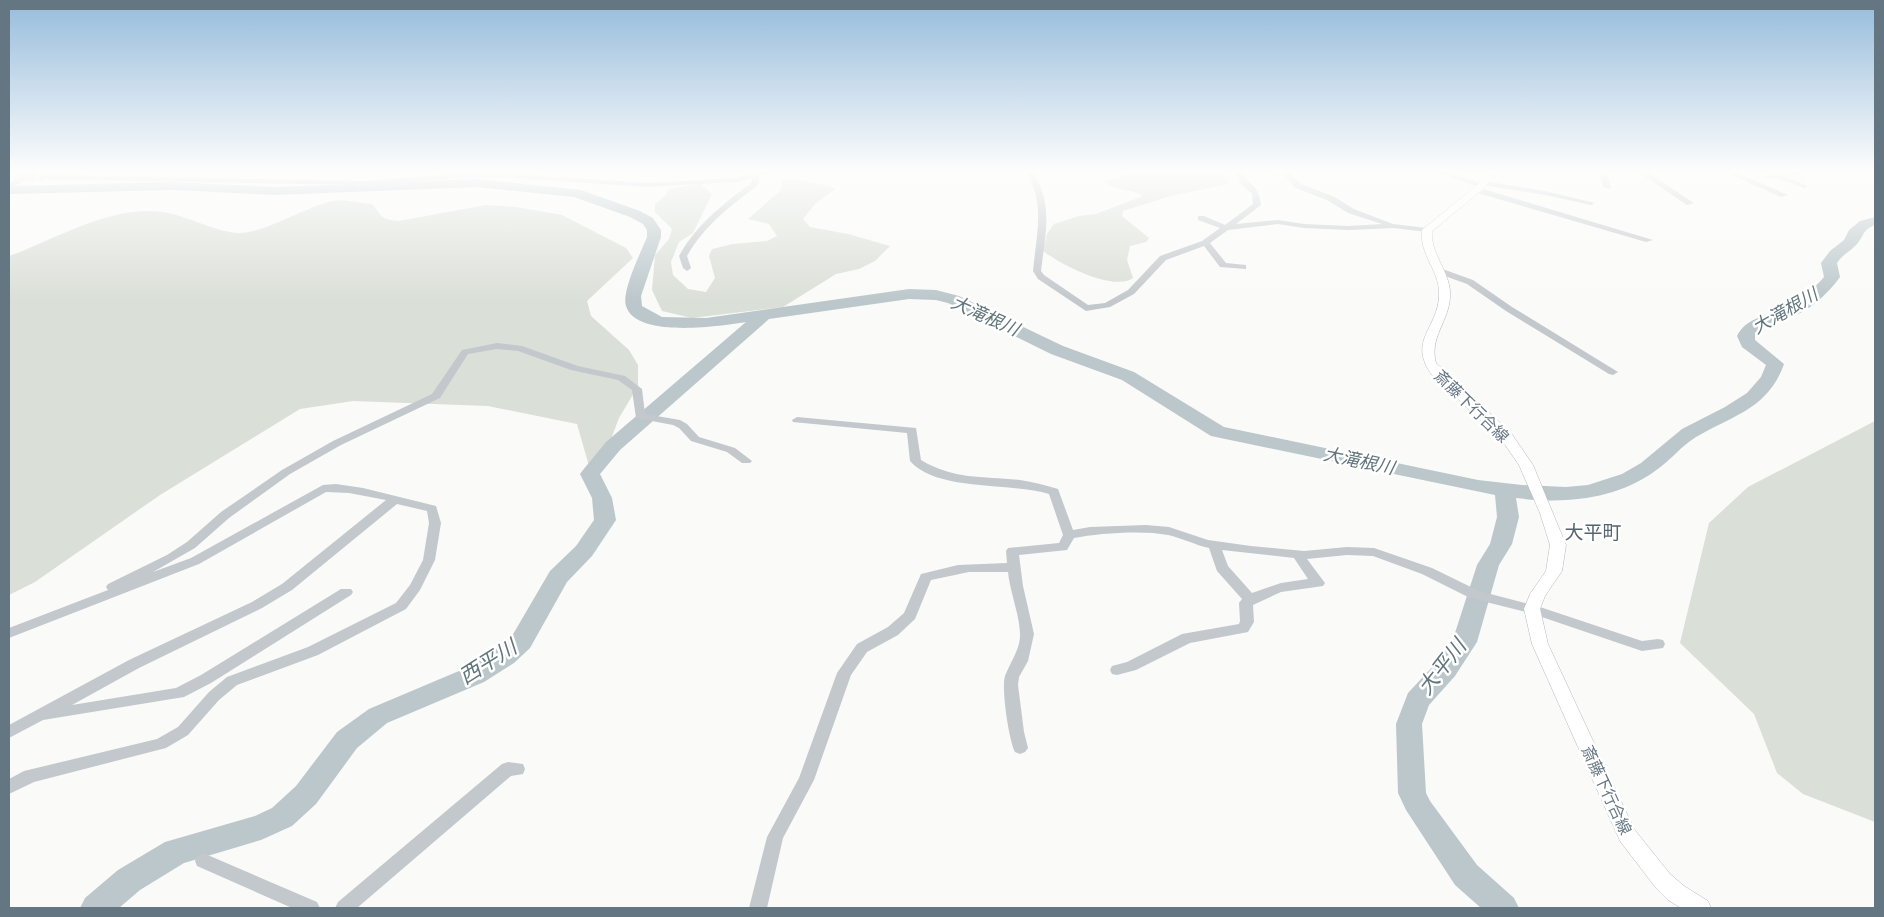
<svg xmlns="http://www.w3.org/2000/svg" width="1884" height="917" font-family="'Golos Text','Noto Sans JP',sans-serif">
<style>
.green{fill:#dadfd7}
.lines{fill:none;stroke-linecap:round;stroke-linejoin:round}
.river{fill:#bbc7cb;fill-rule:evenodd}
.minor-tunnel{stroke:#d5d9db;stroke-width:8;stroke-dasharray:8 4;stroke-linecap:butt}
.major-casing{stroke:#b5babe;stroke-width:1}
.minor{fill:#c3c8cc;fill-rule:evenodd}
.major{fill:#fff;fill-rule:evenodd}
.labels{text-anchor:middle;stroke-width:5;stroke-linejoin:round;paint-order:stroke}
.street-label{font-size:16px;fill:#657683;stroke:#fff}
.water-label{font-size:18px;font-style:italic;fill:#60757c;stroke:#fff}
.quarter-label{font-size:19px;fill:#57646e;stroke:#fff}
.near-water-label{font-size:21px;font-style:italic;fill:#60757c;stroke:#fff}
</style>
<rect width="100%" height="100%" fill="#fafaf8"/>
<path class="green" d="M1171 172H1218L1224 175 1229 184 1174 195 1123 211 1122 216 1149 238 1146 242 1130 246 1127 260 1133 278C1113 292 1060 264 1043 251L1047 234 1054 224 1079 216 1096 214 1143 196C1131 188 1114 192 1104 181L1135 174Z
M782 180H796L830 186 835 189 815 204 803 219 810 227 848 234 890 246 875 261 859 269 836 274 783 307 692 318 662 311 652 290 655 255 669 239 672 229 655 212V204L665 196 668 189 701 184 712 194 693 233 679 242 671 262 673 275 688 289 706 292 715 278 709 256 712 249 733 244 767 241 777 236 769 224 748 219 781 190Z
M340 200 372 204C383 218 381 219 399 221L486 205 516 207 562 215 626 248 633 258 587 301 591 316 629 350 638 365V386L619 418 602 463 589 466 577 424 488 406 353 401 300 409 160 495 35 582 9 595V256C56 239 103 209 154 211 182 212 215 233 239 233 268 233 307 204 340 200Z
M1875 421V822L1803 794 1777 773 1754 714 1680 643 1709 523 1748 487Z"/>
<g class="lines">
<path class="river" d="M477 179 581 190 640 211 653 218 661 230V237L641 296 642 306 662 317 706 318 909 289 936 290 959 296 1063 346 1134 372 1224 427 1478 480 1522 485 1566 487 1588 485 1622 474 1641 463 1682 429 1725 407 1747 393 1761 377 1766 365 1742 347 1737 336C1747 317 1765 317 1783 309 1799 301 1813 290 1824 277L1821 263 1830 251 1844 240 1849 230 1860 221 1875 217V225C1861 230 1864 238 1855 246 1849 252 1842 255 1837 263L1840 277C1827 295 1809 311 1787 319 1776 323 1764 324 1755 333V340L1784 364C1768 409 1733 415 1696 437 1681 446 1670 461 1655 471 1615 500 1564 504 1516 498L1519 517 1512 544 1499 565 1477 642 1455 676 1429 705 1422 724 1426 793 1430 801 1477 865 1514 898 1519 908H1481L1455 885 1406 810 1398 793 1396 724 1408 693 1437 662 1453 639 1477 565 1490 544 1497 517 1495 495 1211 436 1122 380 1051 354 948 303 936 300 909 299 769 319 620 450 600 474 612 498 616 520 592 556 567 582 530 648 514 663 484 682 387 723 357 748 316 804 292 826 261 840 184 863 140 890 119 908H80L85 898 118 870 165 842 255 816 272 808 296 786 337 732 369 709 466 668 496 649 512 636 550 571 576 546 594 520 592 498 580 474 583 470 606 442 746 322C721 326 636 339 626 306 621 292 641 252 647 237V230L643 224 630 217 574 197 477 187 276 195 173 190 9 194V186L173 182 276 187Z"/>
<path class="minor-tunnel" d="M15 178 44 177"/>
<defs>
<path id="major" d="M1488 172H1497L1482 190 1432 231C1430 255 1452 273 1450 297 1449 321 1429 338 1436 363L1511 433 1533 465 1566 545 1562 571 1545 596 1540 609 1548 644 1634 829 1670 874 1684 886 1708 901 1711 908H1681L1668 900 1656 888 1620 841 1532 644 1524 609 1530 594 1546 571 1550 545 1540 513 1519 465 1501 439 1432 375C1407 341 1438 328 1439 296 1441 272 1419 255 1422 230L1476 186Z"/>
</defs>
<use href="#major" class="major-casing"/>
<path class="minor" d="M30 172H39L9 189V184Z
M759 172H772L758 177 760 180 757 186C730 206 704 226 687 256L691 268 687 271 683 268 679 256C696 225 723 204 751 183L752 178 737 182 647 187 499 177 455 178 366 185 44 179 40 177 44 175 366 181 455 174 499 173 647 183 737 178Z
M1026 172H1033C1054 205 1045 235 1041 271L1044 275 1088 305 1105 303 1128 290 1160 256 1202 241 1220 228 1198 220V216H1204L1225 225 1253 204 1252 194 1240 183 1235 172H1242C1251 188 1259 185 1261 205L1236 224 1278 220 1304 224 1349 226 1382 224 1348 213 1327 200 1295 188 1282 172H1289L1301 184 1333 196 1354 209 1393 224 1427 228 1431 230 1427 232 1394 228 1349 230 1304 228 1278 224 1228 230 1210 243 1226 263 1246 265V269L1220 267 1204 246 1166 260 1134 294 1110 307 1086 311 1038 279 1033 271C1036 236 1046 204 1026 172Z
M1272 172H1279L1281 175 1274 177Z
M1437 172H1448L1479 183 1483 181 1545 191 1595 203 1591 205 1545 195 1484 185 1481 188Z
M1599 172H1606L1611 187 1610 189 1603 187Z
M1638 172H1647L1694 203 1687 205Z
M1725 172H1735L1788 195 1781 197Z
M1786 172H1806L1786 177 1808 186 1804 188 1777 178 1769 179 1765 177Z
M1474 188H1480L1653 240 1646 242 1474 192Z
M1437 267 1473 280 1512 307 1618 372 1613 375 1609 374 1506 311 1467 284 1434 272V268Z
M497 343 522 346 578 366 625 376 642 389 645 414 680 420 687 424 699 437 735 448 752 461 750 463H742L727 452 691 441 679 428 673 425 636 418 632 390 618 380 571 370 518 351 497 349 468 354 440 398 341 445 290 474 229 518 195 548 153 572 191 558 323 485 336 484 363 488 436 506 441 523 435 560 420 590 406 609 318 655 237 685 219 700 188 735 166 748 34 782 9 794V779L24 771 157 739 178 727 209 692 227 677 308 647 396 603 410 585 423 560 429 523 427 511 397 504 292 590 262 608 139 668 72 705 176 688 201 675 341 589H351L353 592 351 595 211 683 184 697 43 720 9 738V725L129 660 252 602 282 584 386 500 349 493 326 492 199 564 9 638V628L108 590 106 587 108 584 167 555 187 542 221 512 282 470 333 441 432 394 462 350Z
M797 417 916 428 921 460C954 480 983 476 1020 480 1033 482 1045 485 1058 489L1073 530 1090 527 1146 525 1169 527 1208 540 1251 546 1304 551 1347 547 1374 548 1432 568 1479 591 1537 606 1642 641 1658 639 1663 640 1665 644 1663 648 1642 651 1530 613 1470 598 1422 574 1373 556 1347 555 1307 559 1325 583 1323 586 1281 592 1253 605 1254 622 1248 632 1190 643 1136 670 1117 675 1112 674 1110 670 1112 666 1127 662 1182 634 1239 624 1240 621 1239 603 1242 599 1217 571 1209 548C1195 545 1182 538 1168 535 1143 530 1099 533 1074 538L1067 550 1019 555 1023 586 1034 634 1028 661 1019 677 1018 685 1024 732 1028 748 1025 752 1020 754 1015 752C1009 741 1001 688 1005 676 1010 662 1021 649 1020 633 1019 613 1010 592 1008 572H969L931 580 915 619 898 635 867 652 851 675 814 780 783 838 767 908H749L767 837 799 778 837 673 857 644 888 627 904 613 921 574 958 565 1007 563 1006 551 1008 548 1059 543 1063 535 1049 494C1011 482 937 492 910 461L907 433 793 422 792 420ZM1222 550 1294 558 1308 579 1281 583 1252 593 1228 566Z
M508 762 523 764 525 769 523 774 511 776 357 908H335L338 902 502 764Z
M203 853 317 902 320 908H292L197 866 195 861 197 856Z"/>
<use href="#major" class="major"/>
</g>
<linearGradient id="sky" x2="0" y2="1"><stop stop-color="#96bcdc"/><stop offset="0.57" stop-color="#fdfdfc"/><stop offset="1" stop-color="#fdfdfc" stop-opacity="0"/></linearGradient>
<rect width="1884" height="301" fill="url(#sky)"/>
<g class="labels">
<g class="street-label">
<text transform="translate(1472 406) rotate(44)" y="6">斎藤下行合線</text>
<text transform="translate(1607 790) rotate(65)" y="6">斎藤下行合線</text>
</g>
<g class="water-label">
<text transform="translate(1785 311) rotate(-30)" y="6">大滝根川</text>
<text transform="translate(985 316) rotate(24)" y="6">大滝根川</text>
<text transform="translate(1359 461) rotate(12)" y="6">大滝根川</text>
</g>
<g class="quarter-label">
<text x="1593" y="539">大平町</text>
</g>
<g class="near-water-label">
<text transform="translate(488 662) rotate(-32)" y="7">西平川</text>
<text transform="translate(1442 667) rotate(-52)" y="7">大平川</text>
</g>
</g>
<rect width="1884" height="917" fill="none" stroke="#657683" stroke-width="20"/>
</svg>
